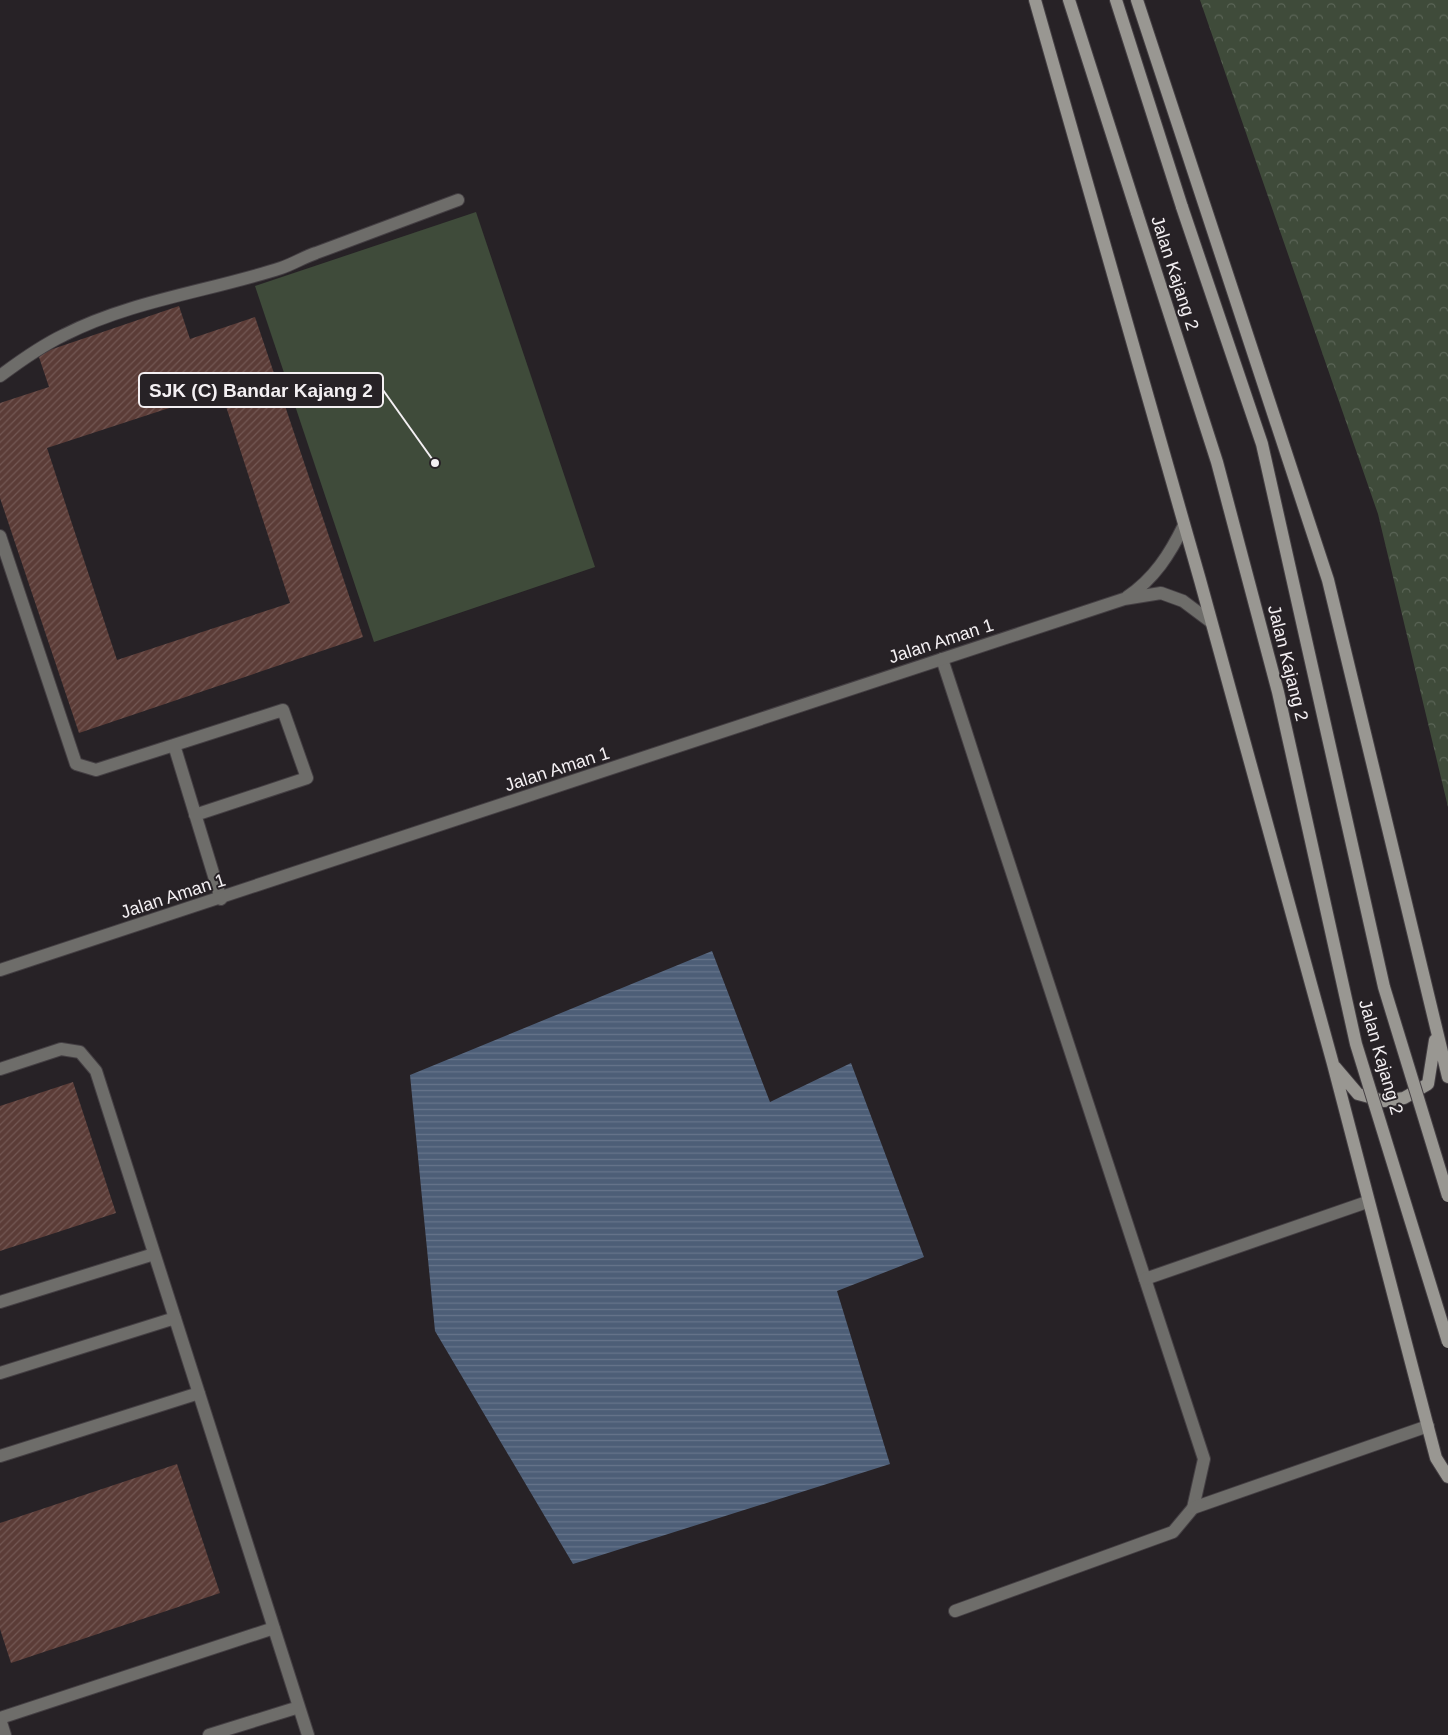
<svg xmlns="http://www.w3.org/2000/svg" width="1448" height="1735" font-family="Arial,sans-serif">
<style>
.green{fill:#3f4b3a}
.forest{fill:url(#forest-crowns)}
.water{fill:url(#water-rules)}
.building{fill:url(#building-hatch);fill-rule:evenodd}
.lines{fill:none;stroke-linecap:round;stroke-linejoin:round}
.lane-casing{stroke:#443f43;stroke-width:14}
.street-casing{stroke:#443f43;stroke-width:14}
.secondary-casing{stroke:#443f43;stroke-width:14}
.lane{stroke:#6e6d6a;stroke-width:12}
.street{stroke:#6e6d6a;stroke-width:12}
.secondary{stroke:#999792;stroke-width:12}
.secondary-bridge-casing{stroke:#443f43;stroke-width:14;stroke-linecap:butt}
.secondary-bridge{stroke:#999792;stroke-width:12}
.labels{text-anchor:middle;stroke-width:4;stroke-linejoin:round;paint-order:stroke}
.street-label{font-size:18px;fill:#f4f0f3;stroke:#272226}
.leader{fill:none;stroke:#f4f0f3;stroke-width:2}
.callout-dot{fill:#f4f0f3;stroke:#272226;stroke-width:2}
.callout{fill:#272226;stroke:#f4f0f3;stroke-width:2}
.callout-label{font-size:19px;text-anchor:middle;font-weight:bold;fill:#f4f0f3}
</style>
<defs>
<pattern id="forest-crowns" width="20" height="18" patternUnits="userSpaceOnUse" patternTransform="scale(1.25)"><rect width="20" height="18" fill="#3f4b3a"/><path d="M2 6a3 3 0 1 1 6 0M12 15a3 3 0 1 1 6 0" fill="none" stroke="#5b6557"/></pattern>
<pattern id="water-rules" width="6" height="5" patternUnits="userSpaceOnUse" patternTransform="scale(1.25)"><rect width="6" height="5" fill="#4d5e77"/><path d="M0 2.5h6" fill="none" stroke="#67758b"/></pattern>
<pattern id="building-hatch" width="6" height="6" patternUnits="userSpaceOnUse" patternTransform="scale(1.25)"><rect width="6" height="6" fill="#5b3c37"/><path d="M-1 1l2-2M0 6l6-6M5 7l2-2" fill="none" stroke="#735854"/></pattern>
</defs>
<rect width="100%" height="100%" fill="#272226"/>
<path class="green" d="M476 212 595 567 374 642 255 286Z"/>
<path class="forest" d="M1200 0H1448V807L1378 514Z"/>
<path class="water" d="M712 951 770 1102 851 1063 924 1257 837 1291 890 1464 573 1564 435 1331 410 1075Z"/>
<path class="building" d="M179 306 190 339 255 317 363 637 79 733 0 498V403L49 387 38 354ZM221 391 290 603 117 660 47 448Z
M73 1082 116 1213 0 1251V1106Z
M177 1464 220 1593 11 1663 0 1629V1523Z"/>
<g class="lines">
<defs>
<path id="lane" d="M0 376C20 361 41 346 64 335 130 301 210 291 281 268 293 264 304 257 316 253 363 235 411 218 458 200
M0 536 76 764 96 770 174 745 221 899
M942 659 1204 1459 1193 1508 1173 1532 955 1611
M174 745 283 710 307 778 195 815
M0 1069 61 1049 80 1052 96 1071 308 1735
M0 1302 154 1254
M0 1373 175 1318
M0 1456 199 1393
M0 1718 274 1628
M0 1719 5 1735
M209 1735 299 1707"/>
<path id="street" d="M1127 597C1154 579 1170 554 1184 525
M0 970 1124 599 1161 593 1183 601 1211 622
M1145 1279 1367 1202
M1193 1508 1428 1426"/>
<path id="secondary" d="M1035 0 1200 580 1333 1064 1436 1458 1448 1477
M1069 0 1137 213
M1116 0 1182 207
M1137 0 1328 580 1448 1077
M1335 1067 1358 1094 1384 1101 1404 1098 1428 1084 1435 1040"/>
</defs>
<use href="#lane" class="lane-casing"/>
<use href="#street" class="street-casing"/>
<use href="#secondary" class="secondary-casing"/>
<use href="#lane" class="lane"/>
<use href="#street" class="street"/>
<use href="#secondary" class="secondary"/>
<defs>
<path id="secondary-bridge" d="M1182 207 1262 444 1384 987 1448 1196
M1137 213 1217 462 1278 692 1356 1044 1448 1342"/>
</defs>
<use href="#secondary-bridge" class="secondary-bridge-casing"/>
<use href="#secondary-bridge" class="secondary-bridge"/>
</g>
<g class="labels">
<g class="street-label">
<text transform="translate(1175 273) rotate(72)" y="6">Jalan Kajang 2</text>
<text transform="translate(941 641) rotate(-18)" y="6">Jalan Aman 1</text>
<text transform="translate(1288 663) rotate(76)" y="6">Jalan Kajang 2</text>
<text transform="translate(557 769) rotate(-18)" y="6">Jalan Aman 1</text>
<text transform="translate(173 896) rotate(-18)" y="6">Jalan Aman 1</text>
<text transform="translate(1381 1057) rotate(74)" y="6">Jalan Kajang 2</text>
</g>
</g>
<path class="leader" d="M435 463L383 390"/>
<circle class="callout-dot" cx="435" cy="463" r="5"/>
<rect class="callout" x="139" y="373" width="244" height="34" rx="5"/>
<g class="callout-label">
<text x="261" y="397">SJK (C) Bandar Kajang 2</text>
</g>
</svg>
